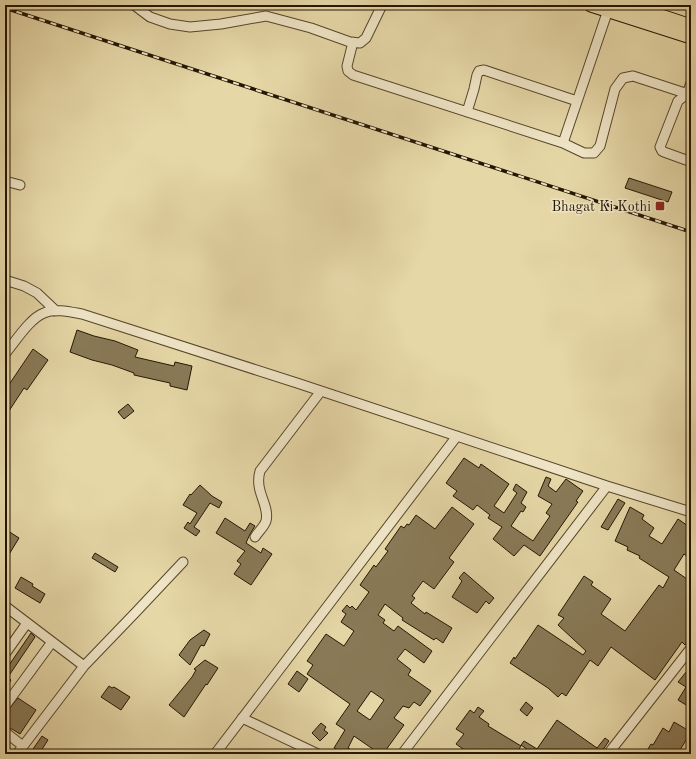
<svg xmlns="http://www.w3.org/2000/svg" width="696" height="759" font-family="'Old Standard TT',serif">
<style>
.building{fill:#897a57;stroke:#251601;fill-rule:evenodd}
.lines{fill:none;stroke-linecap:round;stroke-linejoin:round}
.minor-casing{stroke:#55462a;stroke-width:11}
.highway-casing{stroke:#251601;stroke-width:15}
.minor{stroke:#efe5c6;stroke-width:9}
.highway{stroke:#e6d7a7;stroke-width:13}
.rail-casing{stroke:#251601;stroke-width:3.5}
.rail{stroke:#efe5c6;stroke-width:2;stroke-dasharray:6;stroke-linecap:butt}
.poi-dot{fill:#8f2418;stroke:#efe5c6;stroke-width:1.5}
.labels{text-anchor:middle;stroke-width:3;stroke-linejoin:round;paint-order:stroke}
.poi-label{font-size:14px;fill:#251601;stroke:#efe5c6;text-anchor:end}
</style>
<rect width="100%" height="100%" fill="#e6d7a7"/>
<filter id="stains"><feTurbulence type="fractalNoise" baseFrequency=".005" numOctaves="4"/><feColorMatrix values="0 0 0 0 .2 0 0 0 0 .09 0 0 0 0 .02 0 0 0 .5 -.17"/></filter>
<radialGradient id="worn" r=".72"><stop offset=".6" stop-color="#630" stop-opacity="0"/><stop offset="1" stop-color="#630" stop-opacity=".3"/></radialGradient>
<path class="building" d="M629 178 672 192 668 202 625 188Z
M77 330 94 336 115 341 138 350 135 357 174 366 175 362 192 366 187 390 170 386V383L134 375V373L112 365 92 360 70 352Z
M33 349 48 360 27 390 24 388 5 417V384L8 386Z
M128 404 134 411 124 419 118 412Z
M464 458 479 468 481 464 509 484 494 506 504 513 517 493 513 490 516 484 527 492 521 503 526 507 523 512 521 511 511 526 533 541 550 516 546 513 552 504 538 496 546 477 551 479 548 486 556 492 566 479 583 491 576 501 578 502 540 556 524 545 514 556 493 539 502 527 488 518 490 515 477 505 473 510 453 496 457 491 446 483Z
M200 485 212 496 222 502 219 508 210 503 194 527 200 531 196 536 184 528 188 522 190 524 197 513 183 505 190 494 191 495Z
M618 499 625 503 608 530 601 527Z
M452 507 474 524 449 558 454 562 434 589 423 581 412 596 415 598 411 603 425 614 426 612 452 628 443 643 436 638 434 640 402 620 403 618 385 604 378 615 385 620 383 623 394 631 398 626 432 651 424 663 405 649 397 659 411 670 408 675 431 691 420 706 414 702 409 708 403 706 394 718 404 725 383 754H380L354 736 348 748 358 754H345L334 748 345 730 336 724 350 704 307 674 313 665 307 661 326 634 344 646 354 631 341 622 346 614 342 611 347 605 350 608 352 606 356 610 369 592 360 585 374 565 376 567 388 551 385 549 401 526 404 528 407 524 409 525 416 515 435 529ZM371 691 384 700 370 720 357 711Z
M630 507 644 515 642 519 654 528 649 536 662 544 678 519 691 528V559L684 554 674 570 687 579 691 572V637L685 645 682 642 655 680 611 647 598 666 590 660 566 696 562 693 558 697 548 688 510 663 514 657 515 659 538 625 583 655 586 651 558 625 564 618 558 615 584 576 593 582 591 585 611 599 601 614 625 631 659 585 663 588 669 577 639 558 640 556 627 550 628 547 615 541Z
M225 518 245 531 250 523 255 526 250 534 246 543 261 553 263 548 272 554 251 585 234 574 241 564 237 561 245 551 216 533Z
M5 529 19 538 5 561Z
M95 553 118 567 115 572 92 558Z
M464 572 494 598 489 604 486 601 477 613 452 597 462 581 459 578Z
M21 577 33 584 32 586 45 594 40 603 15 588Z
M204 630 210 634 204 646 201 645 190 665 179 655 190 640Z
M31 633 35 637 8 677 11 680 5 689V671Z
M205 660 218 668 207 685 206 684 184 717 169 705 192 677 196 670 194 669Z
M691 666V708L678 700 686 687 678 682Z
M297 671 308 679 299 692 288 684Z
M109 686 112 688 114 687 130 697 121 710 101 697Z
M18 698 36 710 20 734 12 729H11L5 726V714Z
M526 702 533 708 527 716 520 710Z
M478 707 484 711 479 717 489 724 488 726 521 746 516 754H470L456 744 464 734 456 729 470 710 474 713Z
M557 720 597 748 605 738 609 741 602 751V754H534L521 745 524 741 537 749Z
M674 722 691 732 680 750 688 754H645L651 744 653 745 663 728 669 732Z
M321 723 326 727 324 730 328 733 320 741 312 733Z
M42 736 48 740 39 754 33 749Z"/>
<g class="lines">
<defs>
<path id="minor" d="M134 5 150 17 170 24 190 27 221 24 266 16 311 28 350 42 360 43 366 38 382 5
M353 42 347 66 348 71 353 75 563 143 584 153H594L600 146 615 89 623 78 633 76 691 95
M691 83 687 94 678 101 660 147 662 151 664 152 686 160 691 157
M467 112 474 89 477 75 479 71 484 70 577 101
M563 143 608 10
M5 181 20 185
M5 280 24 286 37 293 56 311
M5 354C15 342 30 318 44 313 55 308 71 312 82 314L300 384 607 486 691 512
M255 537C258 532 264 527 266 521 270 505 254 492 260 471L321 391
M5 606 84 666 17 754
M5 654 27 623
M84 666 135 613 183 562
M5 706 52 642
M242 718 318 754
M5 732 23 746
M215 754 457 436
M402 754 607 486
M608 754 691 648"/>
<path id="highway" d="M591 5 691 37
M628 5 691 26"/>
</defs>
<use href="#minor" class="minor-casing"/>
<use href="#highway" class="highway-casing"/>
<use href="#minor" class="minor"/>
<use href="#highway" class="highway"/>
<defs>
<path id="rail" d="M5 8 691 232"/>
</defs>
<use href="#rail" class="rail-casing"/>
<use href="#rail" class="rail"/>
</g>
<rect class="poi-dot" x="655" y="201" width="10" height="10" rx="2"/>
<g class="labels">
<g class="poi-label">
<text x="651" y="211">Bhagat Ki Kothi</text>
</g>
</g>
<rect width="696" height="759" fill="none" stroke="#e6d7a7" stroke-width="20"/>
<rect x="6" y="6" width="684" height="747" fill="none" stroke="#251601" stroke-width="2"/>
<rect x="10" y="10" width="676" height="739" fill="none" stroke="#251601"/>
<rect width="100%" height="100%" filter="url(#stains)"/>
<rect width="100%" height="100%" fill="url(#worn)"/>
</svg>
